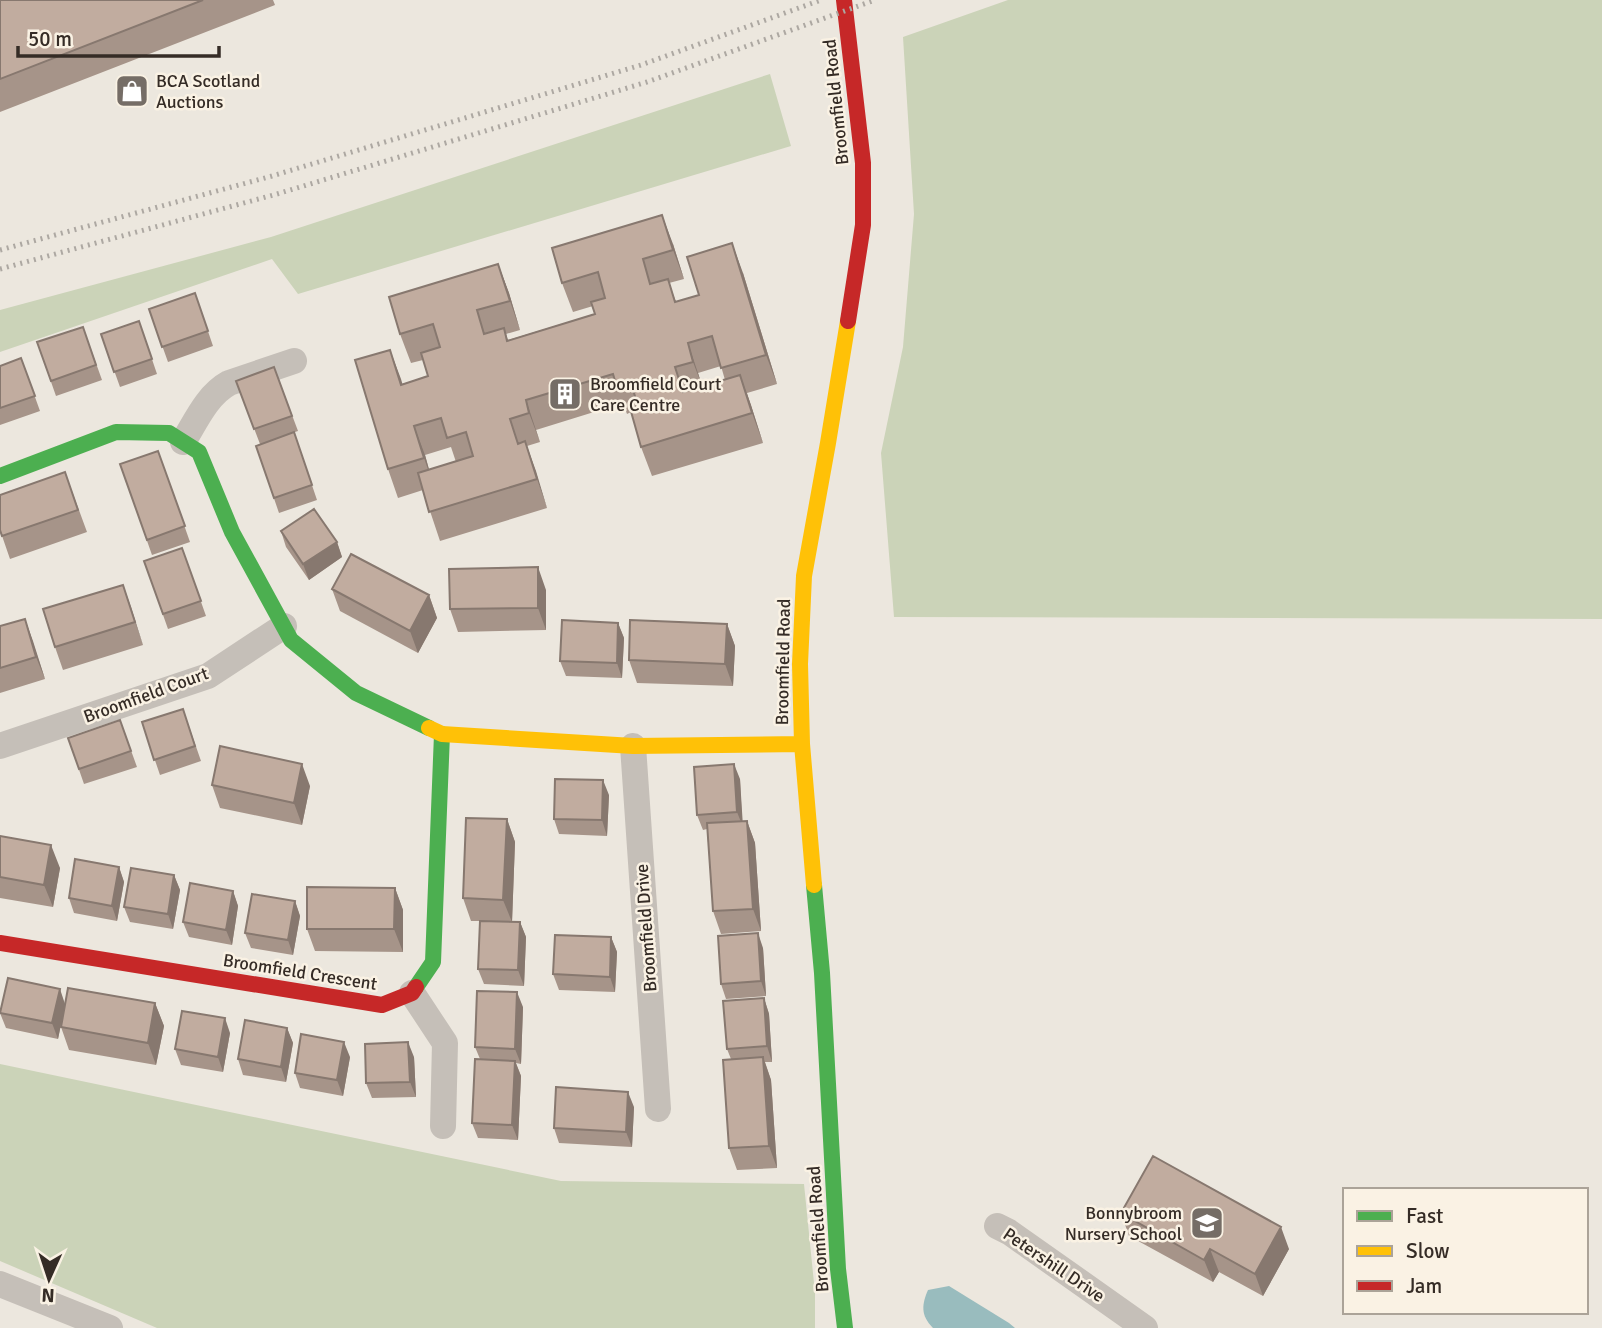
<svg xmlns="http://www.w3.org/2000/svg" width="1602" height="1328" font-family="Signika,sans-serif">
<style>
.green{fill:#cbd3b8}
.water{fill:#99bcbe}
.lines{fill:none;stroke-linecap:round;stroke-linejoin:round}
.street{stroke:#c5bfb8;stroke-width:26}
.fast{stroke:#4caf50;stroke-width:16}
.slow{stroke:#ffc107;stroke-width:16}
.jam{stroke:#c62828;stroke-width:16}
.rail{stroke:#ada8a2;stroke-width:5;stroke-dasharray:2 5;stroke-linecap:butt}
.wall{fill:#a69489;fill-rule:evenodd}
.shaded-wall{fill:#87786f}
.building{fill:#c1ac9f;stroke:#87786f;stroke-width:2}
.labels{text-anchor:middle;stroke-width:5;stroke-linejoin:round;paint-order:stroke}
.poi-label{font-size:18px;fill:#352c26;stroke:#faf2e4;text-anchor:start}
.street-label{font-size:18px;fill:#352c26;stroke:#faf2e4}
</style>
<rect width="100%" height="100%" fill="#ece7de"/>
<path class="green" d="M1008 0H1602V619L894 617 881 453 903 347 914 214 903 37Z
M770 74 791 146 298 294 272 259 0 352V310L271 237Z
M0 1064 561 1181 804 1184 815 1293V1328H157L0 1261Z"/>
<path class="water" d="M949 1286 1009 1323 1015 1328H933C920 1315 922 1304 928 1290Z"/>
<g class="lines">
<path class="street" d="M183 442C196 421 207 395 229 383L294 361
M0 746 208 676 284 626
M633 746 658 1109
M412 993 445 1043 443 1126
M997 1226 1009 1232 1145 1328
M0 1284 110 1328"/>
<path class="fast" d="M0 476 116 432 169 433 199 452 232 532 291 640 356 693 429 728
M814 885 822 973 838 1269 845 1328
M416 987 433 962 442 734"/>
<path class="slow" d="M429 728 442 734 633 746 802 744
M814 885 802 744 800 664 804 576 828 443 848 321"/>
<path class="jam" d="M844 0 863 163V225L848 321
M0 943 382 1005 412 993 416 987"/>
<path class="rail" d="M0 250 272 176 641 65 821 0
M0 269 277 194 647 82 875 0"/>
</g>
<path class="wall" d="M0 0H273L275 5 0 112Z
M673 244 684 279 669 283 676 302 699 295 743 273 777 384 747 393 763 443 652 476 641 447 631 412 627 414 623 403 536 430 540 442 527 446 547 508 440 541 423 490 398 498 388 469 402 384 428 376 423 360 411 363 400 334 498 264 509 293 520 330 506 334 508 340 595 314 593 306 573 312 562 283ZM721 366 725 380 702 387 698 373ZM451 447 456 462 429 470 425 455Z
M195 293 213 346 168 362 149 309Z
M139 321 157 374 120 387 101 334Z
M83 327 102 380 56 396 37 342Z
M21 358 40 411 0 425V366Z
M274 367 298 431 277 438 294 432 317 500 279 513 256 446 260 444 236 381Z
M158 451 190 542 152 555 120 464Z
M65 472 87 532 10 559 0 530Z
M281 531 337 542 342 557 309 580 286 547Z
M182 548 206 616 168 629 144 561Z
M123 585 143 645 63 670 55 647Z
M332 589 429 595 437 618 418 653 340 611Z
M546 590V630L458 632 450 609Z
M25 619 45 679 0 693V626Z
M618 623 624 638 622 678 566 676 560 661Z
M727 624 735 646 733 686 637 683 629 660Z
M183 709 201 761 160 775 142 722Z
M120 720 137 767 84 784 68 738Z
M740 779 742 821H747L755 843 761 931 721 934 713 911 707 829 703 830 697 815Z
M212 785 310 786 302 825 220 808Z
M609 795 607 836 559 834 554 819Z
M507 819 515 842 512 922H520L526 937 524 986 484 984 478 969 480 921H471L463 898Z
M0 836 60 868 53 907 0 898Z
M119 867 124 882 117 921 74 913 69 898Z
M174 875 180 890 173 929 130 922 124 907Z
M395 888 403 910V952L315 951 307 929Z
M233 891 238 906 232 945 189 937 183 922Z
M295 901 300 916 293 955 251 948 245 933Z
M611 937 617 952 615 992 559 990 553 974Z
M763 948 766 996 726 999 721 984Z
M764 998 769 1014 772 1062H765L771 1080 777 1168 737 1170 729 1148 731 1059 727 1049Z
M155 1003 164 1026 156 1065 69 1050 61 1027 65 1006 58 1039 6 1028 0 1013 65 1004Z
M523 1007 521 1064 516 1063 521 1076 518 1140 478 1138 472 1123 480 1059 475 1047Z
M287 1028 293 1043 286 1082 243 1075 238 1059Z
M230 1033 223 1072 181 1065 175 1049Z
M350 1057 343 1096 300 1088 295 1073Z
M414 1057 416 1097 372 1098 366 1083Z
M634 1107 632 1147 559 1143 554 1128Z
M1121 1213 1289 1249 1263 1296 1219 1272 1213 1282 1129 1236Z"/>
<path class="shaded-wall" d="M662 215 673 244 684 279 673 250Z
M732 243 743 273 777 384 766 355Z
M498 264 509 293 520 330 510 301Z
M688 343 704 391 693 362Z
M390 350 401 379 411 414 401 385Z
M740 375 751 405 763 443 752 413Z
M526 400 540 442 529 413Z
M414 426 425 455 434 487 424 458Z
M525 441 536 471 547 508 537 479Z
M337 542 342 557 309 580 303 564Z
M538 567 546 590V630L538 608Z
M123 585 131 607 143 645 135 622Z
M429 595 437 618 418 653 410 631Z
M25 619 33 641 45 679 36 657Z
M618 623 624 638 622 678 617 663Z
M727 624 735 646 733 686 725 664Z
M302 764 310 786 302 825 294 803Z
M734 764 740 779 743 827 737 812Z
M603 780 609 795 607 836 602 820Z
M507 819 515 842 512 922 503 900Z
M747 821 755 843 761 931 753 909Z
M51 845 60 868 53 907 44 885Z
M119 867 124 882 117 921 112 906Z
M174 875 180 890 173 929 168 914Z
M395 888 403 910V952L394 929Z
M233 891 238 906 232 945 226 930Z
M295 901 300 916 293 955 288 940Z
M520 922 526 937 524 986 518 970Z
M758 933 763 948 766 996 761 981Z
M611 937 617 952 615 992 610 977Z
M60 989 65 1004 58 1039 52 1023Z
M517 992 523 1007 521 1064 515 1049Z
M764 998 769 1014 772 1062 767 1046Z
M155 1003 164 1026 156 1065 148 1043Z
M225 1018 230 1033 223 1072 218 1057Z
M287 1028 293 1043 286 1082 281 1067Z
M344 1042 350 1057 343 1096 337 1080Z
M408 1042 414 1057 416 1097 410 1082Z
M763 1057 771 1080 777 1168 769 1146Z
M515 1061 521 1076 518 1140 512 1125Z
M628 1092 634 1107 632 1147 626 1132Z
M1281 1227 1289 1249 1263 1296 1255 1274Z
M1210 1249 1219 1272 1213 1282 1204 1260Z"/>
<path class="building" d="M0 0H203L0 79Z
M662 215 673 250 643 259 650 284 668 279 675 302 699 295 687 257 732 243 766 355 721 368 712 336 688 343 693 362 675 367 683 392 740 375 752 413 641 447 630 408 638 406 630 380 616 384 613 374 526 400 529 413 510 419 518 444 525 441 537 479 429 512 418 473 473 456 466 432 447 438 441 418 414 426 424 458 388 469 355 360 390 350 401 385 428 376 421 353 440 347 433 324 400 334 389 297 498 264 510 301 477 310 484 334 504 328 507 341 595 314 591 302 605 298 598 272 562 283 552 248Z
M195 293 208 331 162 347 149 309Z
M139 321 152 359 114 372 101 334Z
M83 327 96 365 51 381 37 342Z
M21 358 35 396 0 408V366Z
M274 367 292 416 254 429 236 381Z
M294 432 312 485 274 498 256 446Z
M158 451 185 526 147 540 120 464Z
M65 472 78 510 2 536 0 530V495Z
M314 509 337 542 303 564 281 531Z
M182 548 201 601 163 614 144 561Z
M351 554 429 595 410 631 332 589Z
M538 567V608L450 609 449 569Z
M123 585 135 622 55 647 43 609Z
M25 619 36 657 0 668V626Z
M562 620 618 623 617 663 560 661Z
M630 620 727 624 725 664 629 660Z
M183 709 195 746 154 760 142 722Z
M120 720 131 751 79 769 68 738Z
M220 746 302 764 294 803 212 785Z
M734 764 737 812 697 815 694 767Z
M555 779 603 780 602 820 554 819Z
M466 818 507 819 503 900 463 898Z
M747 821 753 909 713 911 707 823Z
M0 836 51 845 44 885 0 877Z
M75 859 119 867 112 906 69 898Z
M131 868 174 875 168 914 124 907Z
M190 883 233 891 226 930 183 922Z
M307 887 395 888 394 929H307Z
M252 894 295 901 288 940 245 933Z
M480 921 520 922 518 970 478 969Z
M758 933 761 981 721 984 718 936Z
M555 935 611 937 610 977 553 974Z
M8 978 60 989 52 1023 0 1013Z
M68 988 155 1003 148 1043 61 1027Z
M477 991 517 992 515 1049 475 1047Z
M764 998 767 1046 727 1049 723 1001Z
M182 1011 225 1018 218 1057 175 1049Z
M245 1020 287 1028 281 1067 238 1059Z
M301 1034 344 1042 337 1080 295 1073Z
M408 1042 410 1082 366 1083 365 1044Z
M763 1057 769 1146 729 1148 723 1060Z
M475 1059 515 1061 512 1125 472 1123Z
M556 1087 628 1092 626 1132 554 1128Z
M1153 1156 1281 1227 1255 1274 1210 1249 1204 1260 1121 1213Z"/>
<defs>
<symbol id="shop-square" viewBox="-11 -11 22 22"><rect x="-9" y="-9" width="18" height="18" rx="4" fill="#756d66" stroke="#faf2e4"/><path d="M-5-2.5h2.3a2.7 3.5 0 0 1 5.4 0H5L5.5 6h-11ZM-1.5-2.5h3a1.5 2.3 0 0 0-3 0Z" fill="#fff"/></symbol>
<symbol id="building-square" viewBox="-11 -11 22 22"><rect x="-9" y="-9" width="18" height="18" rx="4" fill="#756d66" stroke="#faf2e4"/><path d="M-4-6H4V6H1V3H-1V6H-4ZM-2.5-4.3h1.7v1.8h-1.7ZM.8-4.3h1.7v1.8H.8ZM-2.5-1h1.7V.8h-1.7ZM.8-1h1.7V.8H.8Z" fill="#fff"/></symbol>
<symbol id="school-square" viewBox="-11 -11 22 22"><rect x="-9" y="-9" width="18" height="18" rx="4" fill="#756d66" stroke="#faf2e4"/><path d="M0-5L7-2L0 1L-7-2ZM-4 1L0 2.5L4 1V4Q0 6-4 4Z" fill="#fff"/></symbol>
</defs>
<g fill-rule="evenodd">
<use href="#shop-square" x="113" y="72" width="38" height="38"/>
<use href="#building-square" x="546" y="375" width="38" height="38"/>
<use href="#school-square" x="1188" y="1204" width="38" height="38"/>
</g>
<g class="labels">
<g class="poi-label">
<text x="156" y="87">BCA Scotland<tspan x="156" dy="21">Auctions</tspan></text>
<text x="590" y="390">Broomfield Court<tspan x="590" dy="21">Care Centre</tspan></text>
<text x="1182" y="1219" text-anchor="end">Bonnybroom<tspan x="1182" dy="21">Nursery School</tspan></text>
</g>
<g class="street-label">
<text transform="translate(836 102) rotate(-96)" y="6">Broomfield Road</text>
<text transform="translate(783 662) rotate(-89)" y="6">Broomfield Road</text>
<text transform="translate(146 695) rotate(-20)" y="6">Broomfield Court</text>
<text transform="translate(646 928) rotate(-94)" y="6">Broomfield Drive</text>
<text transform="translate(300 972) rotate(9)" y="6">Broomfield Crescent</text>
<text transform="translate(818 1229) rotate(-94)" y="6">Broomfield Road</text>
<text transform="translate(1054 1265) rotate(34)" y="6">Petershill Drive</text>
</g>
</g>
<rect x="1343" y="1188" width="245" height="126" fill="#faf2e4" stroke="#aba398" stroke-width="2"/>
<rect x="1357" y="1211" width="35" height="10" fill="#4caf50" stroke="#aba398" stroke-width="2"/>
<text x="1406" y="1223" font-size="21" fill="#352c26">Fast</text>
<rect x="1357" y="1246" width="35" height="10" fill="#ffc107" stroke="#aba398" stroke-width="2"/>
<text x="1406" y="1258" font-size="21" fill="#352c26">Slow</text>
<rect x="1357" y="1281" width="35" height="10" fill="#c62828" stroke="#aba398" stroke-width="2"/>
<text x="1406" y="1293" font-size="21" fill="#352c26">Jam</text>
<g transform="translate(49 1279) rotate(183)" stroke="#faf2e4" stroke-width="5" paint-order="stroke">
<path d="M0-5L12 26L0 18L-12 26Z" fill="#352c26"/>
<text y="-10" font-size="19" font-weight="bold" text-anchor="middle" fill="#352c26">N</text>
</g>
<path d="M18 46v10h201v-10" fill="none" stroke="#352c26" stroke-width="3.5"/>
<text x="28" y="46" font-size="21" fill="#352c26" stroke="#faf2e4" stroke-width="5" paint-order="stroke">50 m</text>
</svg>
